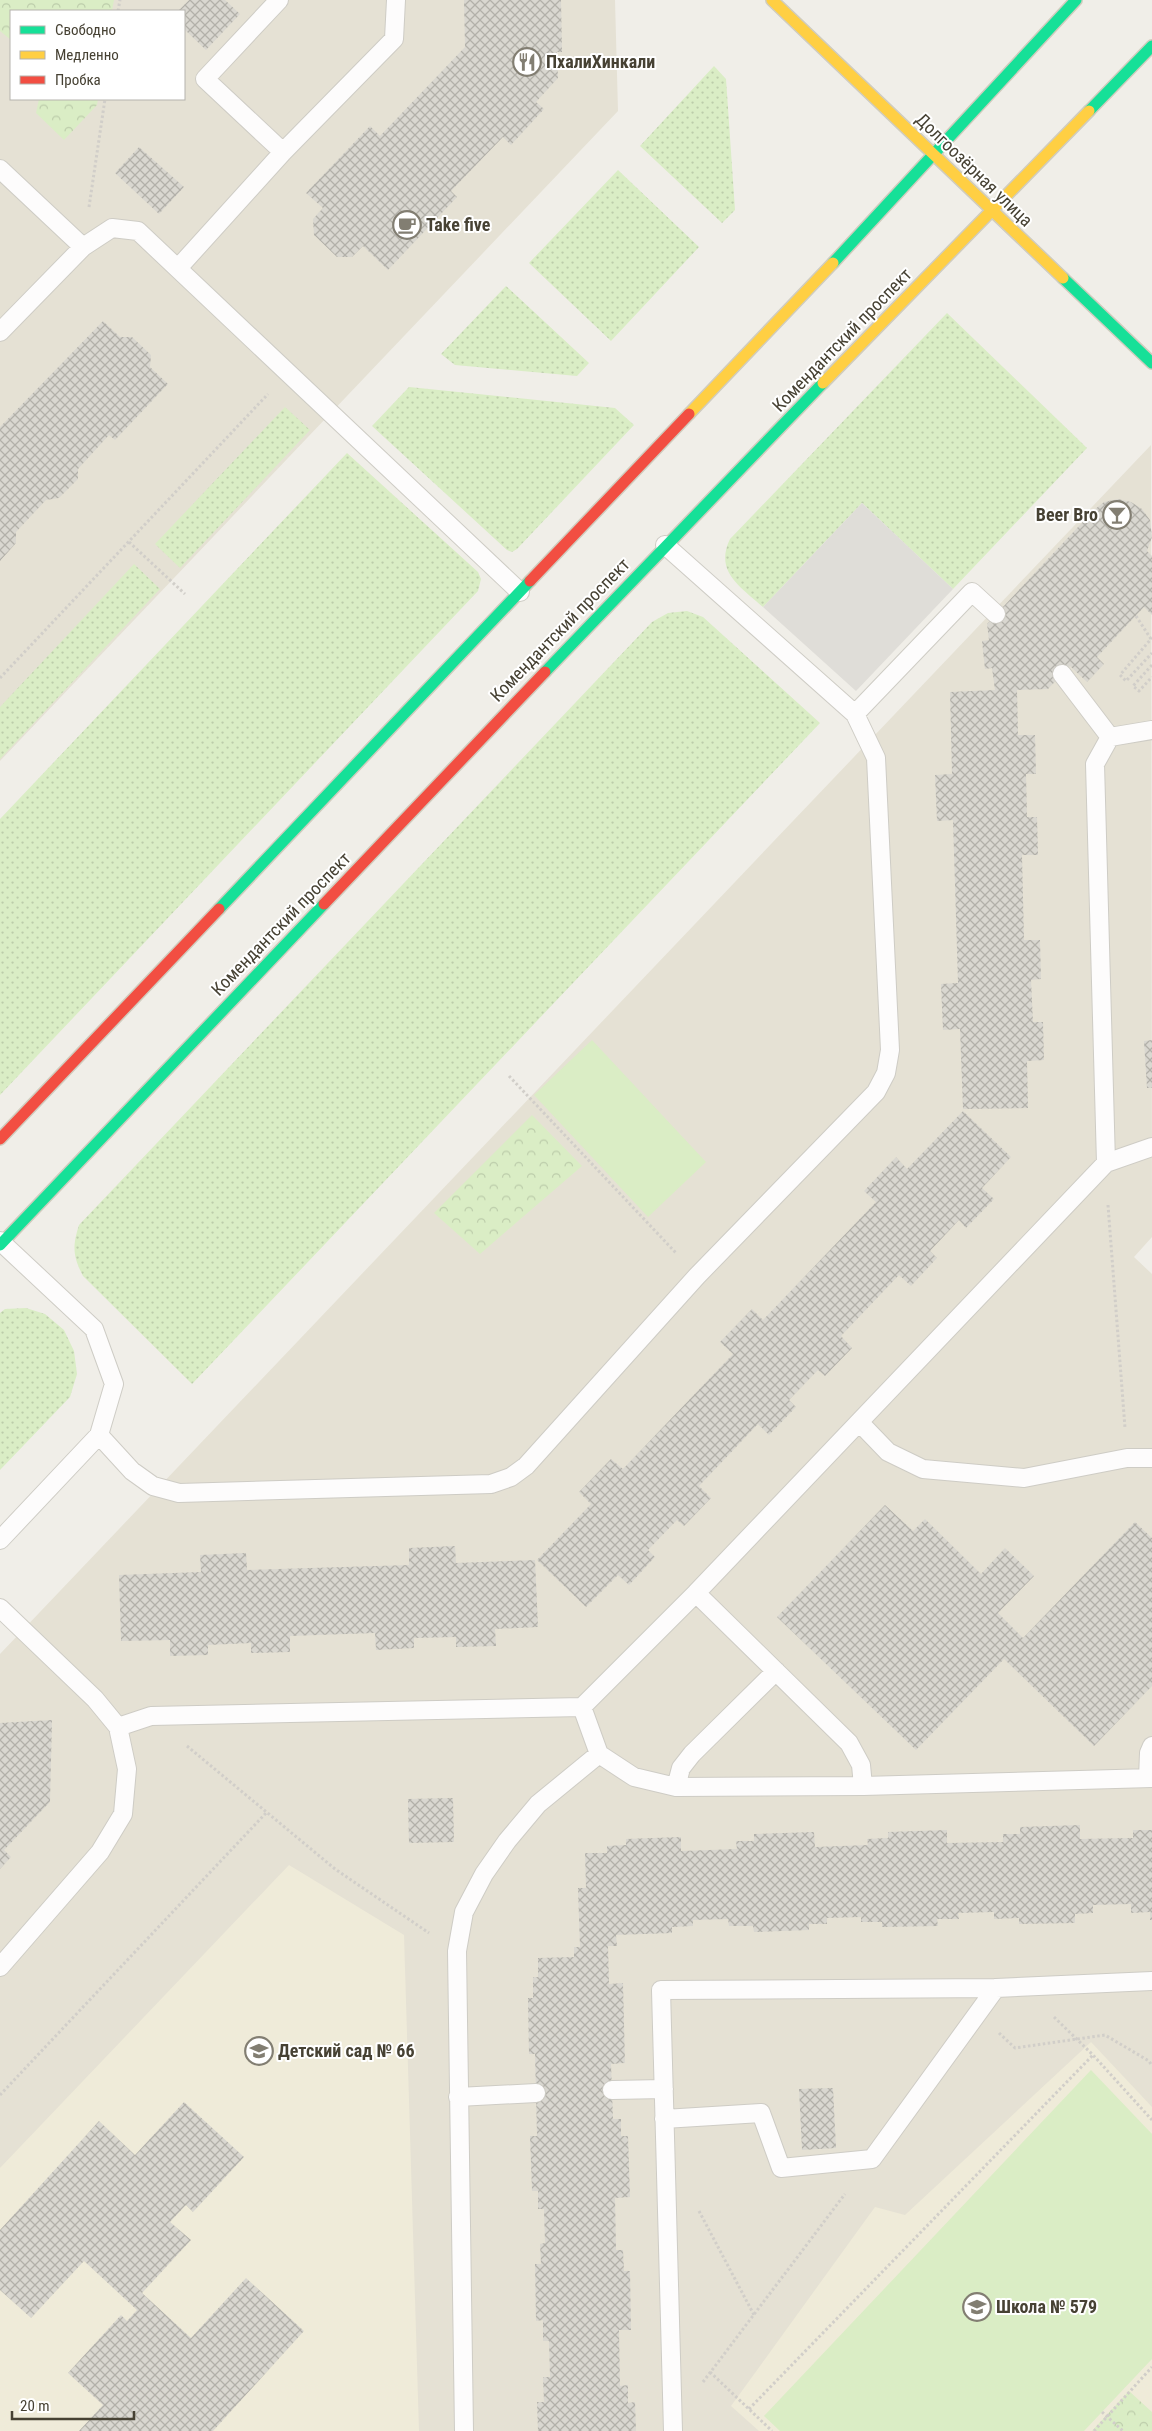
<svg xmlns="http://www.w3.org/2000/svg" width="1152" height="2431" font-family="'Roboto Condensed',sans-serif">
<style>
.residential{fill:#e5e1d4;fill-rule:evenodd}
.education{fill:#efebd9}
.grass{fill:url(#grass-dots)}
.park{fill:url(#park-crowns)}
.pitch{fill:#daedc5}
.parking{fill:#dfddd8}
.building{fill:url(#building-cross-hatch)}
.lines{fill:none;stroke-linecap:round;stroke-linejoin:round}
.lane-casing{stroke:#ceccc5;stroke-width:20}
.fast-casing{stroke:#d0ccbe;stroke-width:14}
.slow-casing{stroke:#d0ccbe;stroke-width:14}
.jam-casing{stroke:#d0ccbe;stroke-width:14}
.path{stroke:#d1cec9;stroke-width:3;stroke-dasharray:2.5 2.5;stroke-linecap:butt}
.lane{stroke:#fdfcfc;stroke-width:18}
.fast{stroke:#16e098;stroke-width:11}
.slow{stroke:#ffcf43;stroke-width:11}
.jam{stroke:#f24e42;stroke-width:11}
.labels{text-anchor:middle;stroke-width:4;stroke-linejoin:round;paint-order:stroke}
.poi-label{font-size:18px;font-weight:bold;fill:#464133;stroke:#fff;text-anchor:start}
.street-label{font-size:18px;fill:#464133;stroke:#fff}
</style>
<defs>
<pattern id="grass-dots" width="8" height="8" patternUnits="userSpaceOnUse" patternTransform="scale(1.25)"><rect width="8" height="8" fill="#daedc5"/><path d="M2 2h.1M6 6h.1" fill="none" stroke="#bcccaa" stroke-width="1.8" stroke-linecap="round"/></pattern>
<pattern id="park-crowns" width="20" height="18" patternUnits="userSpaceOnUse" patternTransform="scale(1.25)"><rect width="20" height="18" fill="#daedc5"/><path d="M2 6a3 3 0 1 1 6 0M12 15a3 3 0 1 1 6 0" fill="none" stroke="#bcccaa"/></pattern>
<pattern id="building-cross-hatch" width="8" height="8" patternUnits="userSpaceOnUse" patternTransform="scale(1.25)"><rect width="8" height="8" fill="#d9d7d0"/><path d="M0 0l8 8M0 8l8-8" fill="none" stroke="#b2b0a9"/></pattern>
</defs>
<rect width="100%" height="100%" fill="#f0eee8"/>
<path class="residential" d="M0 0H615L618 111 0 761ZM11 11H184V99H11Z
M1151 445 1152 1237 1134 1257 1152 1274V2431H0V1654Z"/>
<path class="education" d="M289 1865 404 1935 419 2431H0V2168Z
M1091 2042 1152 2107V2431H759L731 2406 875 2207 905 2215Z"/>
<path class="grass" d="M714 66 726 79 735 210 722 223 640 146Z
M618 170 699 247 611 341 529 263Z
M506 286 589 363 577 376 455 365 441 354Z
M947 313 1087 448 953 589 862 503 763 607C741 587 714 572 730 539Z
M409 387 615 408 634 425 517 549 512 552 507 550 372 426Z
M285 407 310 430 180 568 155 544Z
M347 453 478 572 481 579 478 591 0 1095V819Z
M134 564 160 589 0 759V707Z
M687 611 703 617 820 723 192 1384 83 1276C73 1256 72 1247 79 1225L652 622 668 613Z
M26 1308 45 1314 64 1330 74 1351 77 1374 70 1397 0 1470V1313L5 1309Z"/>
<path class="park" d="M0 0H114L112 11H11V40L0 31Z
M39 99H98L97 105 64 140 36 113Z
M532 1115 582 1166 480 1254 434 1213Z
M1129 2391 1152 2412V2431H1092Z"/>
<path class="pitch" d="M592 1040 706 1162 648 1217 534 1095Z
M1091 2070 1152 2134V2359L1084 2431H780L764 2416Z"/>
<path class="parking" d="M862 503 953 589 856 691 763 607Z"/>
<path class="building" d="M189 0H225L240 14 206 50 184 29V11H178Z
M464 0H561L562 52H557L558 78 536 102 544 109 511 145 503 137 451 191 457 197 388 270 363 246 352 257H337L314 235 313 219 323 208 306 193 370 126 380 136 465 47Z
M139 147 184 187 159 214 115 173Z
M103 321 120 337H132L151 355 150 367 168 384 115 440 109 435 78 469V479L59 498 46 500 16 532V543L0 561V427Z
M1118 499 1131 502 1142 509 1150 520 1152 537 1147 551 1152 556V615L1144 607 1097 657 1104 664 1087 682 1070 666 1048 689 1017 690 1018 735H1035L1036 774H1026L1027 817H1037L1038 855H1022L1024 940H1040L1041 979 1031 980 1033 1022H1043L1044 1060 1027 1061 1028 1108 963 1109 960 1029 943 1030 941 984 958 983 953 820 937 821 935 775 952 774 950 692 995 690 992 668 985 669 982 641 989 640 987 624 1094 510 1104 502Z
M1152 1040V1088H1147L1144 1041Z
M963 1111 1011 1157 982 1188 994 1199 966 1228 959 1220 930 1251 937 1258 911 1286 899 1275 841 1336 852 1348 825 1376 818 1370 789 1400 796 1407 769 1435 758 1424 699 1486 711 1498 684 1526 677 1520 648 1550 655 1557 629 1585 618 1575 586 1607 537 1560 591 1504 579 1492 611 1459 623 1469 733 1354 720 1342 752 1309 763 1320 876 1202 864 1191 896 1157 907 1169Z
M885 1505 913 1531 925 1519 981 1574 1005 1548 1034 1576 998 1613 1023 1638 1135 1522 1152 1538V1686L1094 1746 1004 1659 916 1750 777 1617Z
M455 1546 456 1563 535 1560 538 1627 495 1629 496 1646 456 1647V1637L414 1638V1648L376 1650 375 1633 290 1636V1652L251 1653V1643L208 1645V1655L170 1656V1640L121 1641 119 1575 201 1572 200 1555 246 1553 247 1570 409 1565V1548Z
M52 1720 50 1802 4 1850 11 1857 0 1869V1723Z
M453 1798 454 1842 409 1843 408 1799Z
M1080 1825V1839L1133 1838V1830H1152V1920H1150V1912L1131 1913V1904L1093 1905V1913L1075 1914V1923L1019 1924V1918L994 1919V1912L958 1913 959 1919H937L938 1926 882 1927V1922H861V1917L827 1918V1924H809V1930L754 1932 753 1926H729L728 1919 693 1920V1926L672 1927V1933L616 1935 617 1946H608L609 1984 623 1983 625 2063 611 2064 613 2119H621V2136H628L630 2197 615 2198 616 2250H623L624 2271H630L631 2330H619L620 2386 628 2385V2403L635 2402 636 2431H538L537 2402H544L543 2377H550L549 2341H543V2320L536 2321 535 2264H541L540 2244 545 2243 544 2209H538V2191H532L530 2136H537L535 2054H529L528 1998H533V1977H538V1958L574 1957V1947H580L578 1888H586L585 1853H607V1846L626 1845V1839L681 1837V1851L737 1849 736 1841H754V1834L814 1832 815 1847 868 1845 867 1839 888 1838V1832L947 1830V1843L1003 1842V1834H1020V1827Z
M833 2088 836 2148 802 2150 799 2089Z
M184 2102 244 2157 193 2212 186 2205 170 2222 191 2240 142 2293 191 2338 246 2278 304 2331 213 2431H79L103 2405 68 2373 121 2315 127 2321 137 2310 84 2261 31 2318 0 2290V2230L99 2121 135 2155Z"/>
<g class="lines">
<defs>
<path id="lane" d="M279 0 205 79 283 152
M0 169 83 247
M179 267 283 152 394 39 396 0
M0 332 83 247 112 228 138 231 520 592
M1062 674 1110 737
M855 714 972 592 996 614
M1106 1163 1095 764 1110 737 1152 730
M0 1241 94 1329 114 1384 99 1435 0 1540
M860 1423 888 1452 923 1469 1024 1478 1127 1458H1152
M99 1435 132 1471 153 1486 179 1493 491 1484 511 1477 526 1466 697 1276 876 1092 886 1073 890 1050 876 758 855 714 665 545
M696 1593 849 1743 861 1765 863 1786
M0 1608 95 1699 118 1727 127 1769 123 1814 100 1852 0 1967
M582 1707 599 1754 634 1777 676 1787 863 1786 1152 1778
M118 1727 151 1716 582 1707 696 1593 1106 1163 1152 1147
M1148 1778 1149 1753 1152 1746
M676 1787 681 1768 692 1754 776 1671
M612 2090 664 2089
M458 2097 536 2093
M664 2119 761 2113 781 2168 872 2159 996 1988
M464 2431 457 1951 464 1912 484 1874 507 1841 538 1804 599 1754
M673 2431 661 1990 996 1988 1152 1981"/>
<path id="fast" d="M1089 111 1152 46
M833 263 1076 0
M1063 278 1152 363
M545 672 823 383
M219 909 530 581
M0 1245 324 904"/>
<path id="slow" d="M772 0 1063 278
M823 383 1089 111
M689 414 833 263"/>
<path id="jam" d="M530 581 689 414
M324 904 545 672
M0 1139 219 909"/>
</defs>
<use href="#lane" class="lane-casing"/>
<use href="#fast" class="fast-casing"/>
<use href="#slow" class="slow-casing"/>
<use href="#jam" class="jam-casing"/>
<path class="path" d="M118 11 120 0
M89 207 105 99
M129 542 185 594
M1136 616 1151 639 1120 675 1126 681 1152 653
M1152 665 1133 686 1139 691 1152 677
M0 678 268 394
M509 1076 676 1253
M1108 1205 1125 1428
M187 1746 335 1869 429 1933
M1054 2017 1093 2055 1152 2120
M999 2033 1015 2048 1105 2035 1149 2061 1152 2066
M0 2095 266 1813
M699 2211 754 2315
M710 2372 772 2431
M703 2382 845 2194
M749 2409 1093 2055
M1102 2412 1123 2431
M1094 2431 1152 2367"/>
<use href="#lane" class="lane"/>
<use href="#fast" class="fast"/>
<use href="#slow" class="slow"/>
<use href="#jam" class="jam"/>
</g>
<defs>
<symbol id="restaurant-ring" viewBox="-11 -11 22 22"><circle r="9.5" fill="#fff" stroke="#827e72" stroke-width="1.5"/><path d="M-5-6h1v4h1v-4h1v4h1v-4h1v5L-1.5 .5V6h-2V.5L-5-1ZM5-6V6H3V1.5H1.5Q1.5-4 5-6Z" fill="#827e72"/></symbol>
<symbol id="cafe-ring" viewBox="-11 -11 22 22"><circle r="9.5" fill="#fff" stroke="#827e72" stroke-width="1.5"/><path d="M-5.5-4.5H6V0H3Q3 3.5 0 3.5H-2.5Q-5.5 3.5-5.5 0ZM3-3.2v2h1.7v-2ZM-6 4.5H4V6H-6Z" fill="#827e72"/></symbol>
<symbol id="bar-ring" viewBox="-11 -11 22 22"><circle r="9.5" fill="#fff" stroke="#827e72" stroke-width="1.5"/><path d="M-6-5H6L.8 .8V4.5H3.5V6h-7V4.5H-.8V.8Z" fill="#827e72"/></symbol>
<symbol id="school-ring" viewBox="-11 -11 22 22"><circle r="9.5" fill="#fff" stroke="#827e72" stroke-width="1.5"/><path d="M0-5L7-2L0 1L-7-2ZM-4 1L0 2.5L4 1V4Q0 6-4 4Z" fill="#827e72"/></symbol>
</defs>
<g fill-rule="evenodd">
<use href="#restaurant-ring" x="511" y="46" width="32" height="32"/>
<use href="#cafe-ring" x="391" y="209" width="32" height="32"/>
<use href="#bar-ring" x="1101" y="499" width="32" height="32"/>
<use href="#school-ring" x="243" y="2035" width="32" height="32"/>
<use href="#school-ring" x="961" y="2291" width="32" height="32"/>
</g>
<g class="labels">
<g class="poi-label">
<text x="546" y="68">ПхалиХинкали</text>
<text x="426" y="231">Take five</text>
<text x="1098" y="521" text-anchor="end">Beer Bro</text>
<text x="278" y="2057">Детский сад № 66</text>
<text x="996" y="2313">Школа № 579</text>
</g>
<g class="street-label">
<text transform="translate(974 170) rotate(44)" y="6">Долгоозёрная улица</text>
<text transform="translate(842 340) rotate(-46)" y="6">Комендантский проспект</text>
<text transform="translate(560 630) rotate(-46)" y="6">Комендантский проспект</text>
<text transform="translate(281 924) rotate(-46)" y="6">Комендантский проспект</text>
</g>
</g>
<rect x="10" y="10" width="175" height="90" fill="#ffffff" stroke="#b5b3ad"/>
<rect x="20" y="26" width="25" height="8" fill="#16e098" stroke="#b5b3ad"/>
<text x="55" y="35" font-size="15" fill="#464133">Свободно</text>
<rect x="20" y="51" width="25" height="8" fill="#ffcf43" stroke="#b5b3ad"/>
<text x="55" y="60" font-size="15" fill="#464133">Медленно</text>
<rect x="20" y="76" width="25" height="8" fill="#f24e42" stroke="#b5b3ad"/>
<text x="55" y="85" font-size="15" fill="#464133">Пробка</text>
<path d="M12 2411v8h122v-8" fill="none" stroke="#464133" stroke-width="2.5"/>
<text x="20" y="2411" font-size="15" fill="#464133" stroke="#ffffff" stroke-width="4" paint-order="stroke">20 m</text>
</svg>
